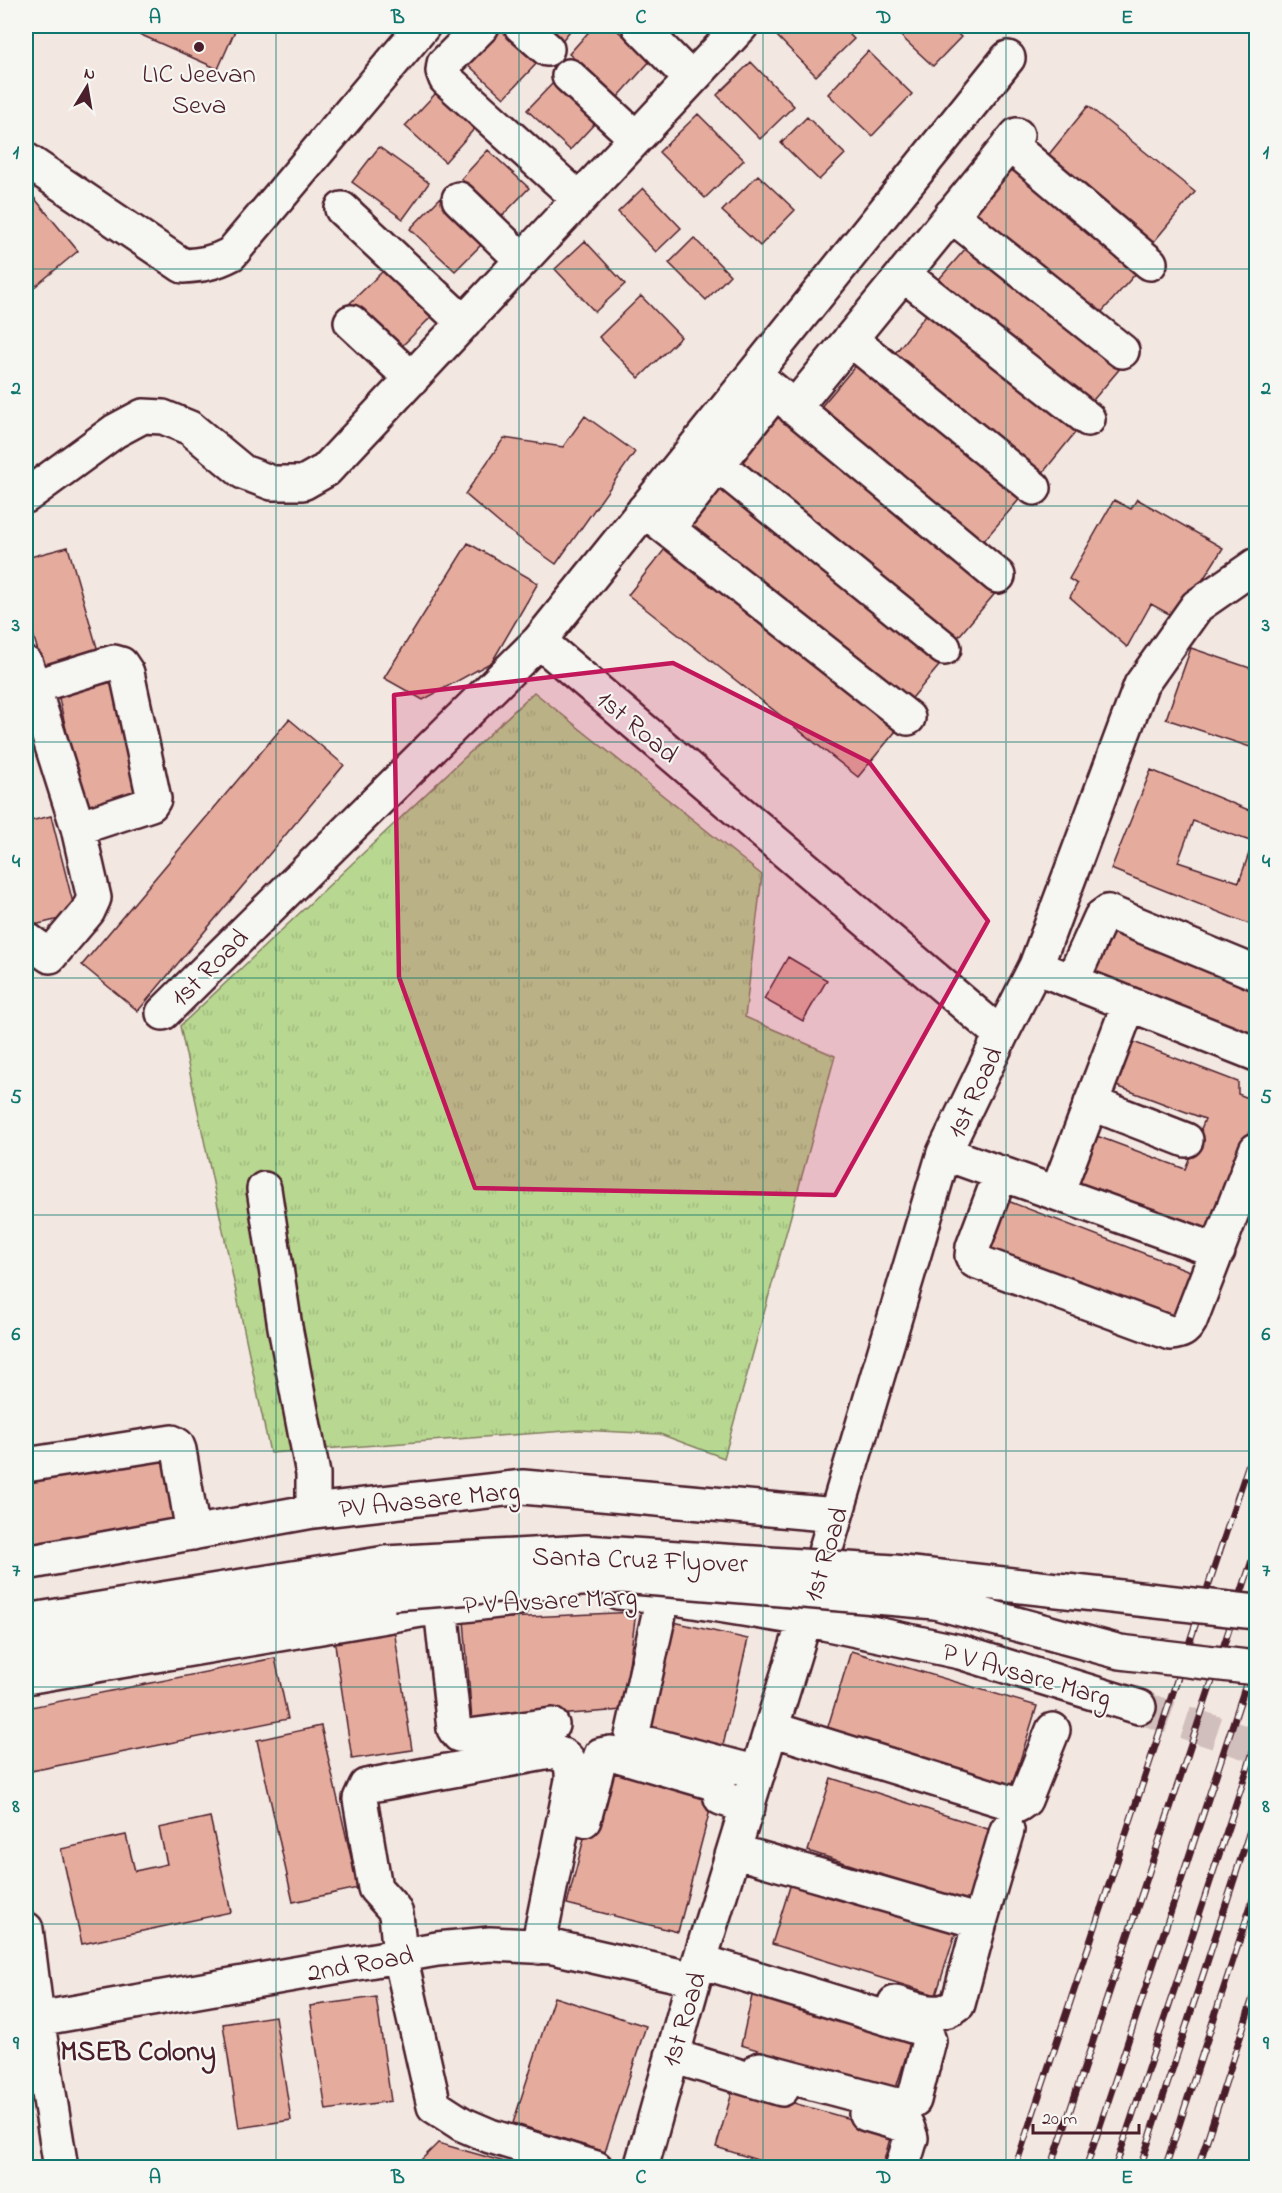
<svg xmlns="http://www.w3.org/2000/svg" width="1282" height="2193" font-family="'Indie Flower',sans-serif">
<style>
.grass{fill:url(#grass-tufts);stroke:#817c5e;stroke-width:1.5}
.building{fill:#e5ac9e;stroke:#4a1f2b;stroke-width:1.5;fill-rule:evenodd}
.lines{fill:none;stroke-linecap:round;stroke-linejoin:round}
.minor-tunnel{stroke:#d1bfbd;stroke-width:33;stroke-dasharray:33 16;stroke-linecap:butt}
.minor-casing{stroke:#4a1f2b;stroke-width:38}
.major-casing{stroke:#4a1f2b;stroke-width:38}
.minor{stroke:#f6f6f2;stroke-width:33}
.major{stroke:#f6f6f2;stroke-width:33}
.rail-casing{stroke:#4a1f2b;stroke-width:7}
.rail{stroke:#f6f6f2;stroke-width:4.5;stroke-dasharray:14;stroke-linecap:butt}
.major-bridge-casing{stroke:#4a1f2b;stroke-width:38;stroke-linecap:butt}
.major-bridge{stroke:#f6f6f2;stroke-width:33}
.marked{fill:#c2185b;fill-opacity:0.2;stroke:#c2185b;stroke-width:4.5;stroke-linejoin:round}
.grid{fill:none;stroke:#0f766e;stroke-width:1.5;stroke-opacity:0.55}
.poi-dot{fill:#4a1f2b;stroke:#f6f6f2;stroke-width:2}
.labels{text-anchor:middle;stroke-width:4.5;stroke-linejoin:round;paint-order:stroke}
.poi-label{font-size:27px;fill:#4a1f2b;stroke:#f6f6f2}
.street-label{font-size:27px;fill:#4a1f2b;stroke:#f6f6f2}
.neighbourhood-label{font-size:28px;font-weight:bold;fill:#4a1f2b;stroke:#f6f6f2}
.neatline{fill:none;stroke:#0f766e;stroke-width:2}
.grid-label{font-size:20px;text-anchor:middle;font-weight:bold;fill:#0f766e}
</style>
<defs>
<pattern id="grass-tufts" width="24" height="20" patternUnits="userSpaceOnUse" patternTransform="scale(1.5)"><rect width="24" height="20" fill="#b8d891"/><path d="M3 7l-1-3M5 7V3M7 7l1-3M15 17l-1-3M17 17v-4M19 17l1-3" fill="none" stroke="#a0b97d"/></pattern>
</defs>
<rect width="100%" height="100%" fill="#f3e7e1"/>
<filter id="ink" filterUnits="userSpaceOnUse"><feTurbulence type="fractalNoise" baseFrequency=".0167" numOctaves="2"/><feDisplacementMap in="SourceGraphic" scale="12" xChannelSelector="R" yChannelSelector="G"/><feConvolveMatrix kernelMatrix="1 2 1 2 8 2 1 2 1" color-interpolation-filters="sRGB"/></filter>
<g filter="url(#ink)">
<path class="grass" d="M534 692 762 875 745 1017 835 1056 724 1458 660 1434 579 1430 270 1453 180 1026Z"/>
<path class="building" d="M121 26H237L218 69Z
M493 26H500L539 61 504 98 462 59Z
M539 26H574L560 43Z
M594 26H612L651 60 618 97 569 54Z
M782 26H841L854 39 816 76 774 33Z
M890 26H949L961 37 933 66Z
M868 51 912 94 872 136 828 94Z
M751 62 794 106 760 139 717 95Z
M554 82 597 121 570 150 527 110Z
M436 93 475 128 445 162 405 126Z
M1088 106 1195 192 1152 244 1046 158Z
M698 114 744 160 705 198 659 152Z
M807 117 845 154 819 180 781 143Z
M379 147 429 183 403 219 352 182Z
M488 150 529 188 502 216 461 179Z
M1012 165 1137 272 1093 322 969 216Z
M758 175 795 210 760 246 722 211Z
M643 188 681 228 656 252 618 212Z
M31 194 78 251 26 294V198Z
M443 195 488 238 455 271 410 229Z
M694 238 730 275 706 300 669 263Z
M973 240 1122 366 1083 412 934 285Z
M585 241 625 284 595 312 555 269Z
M384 270 432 316 396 352 348 305Z
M641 296 681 337 639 378 599 337Z
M929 311 1078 429 1037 480 888 362Z
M862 358 1023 495 981 544 820 408Z
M771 403 997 591 954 642 727 457Z
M585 416 635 452 556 564 505 528 465 494 504 438 563 447Z
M719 476 943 661 903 709 679 525Z
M1137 499 1223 548 1178 619 1151 604 1127 647 1070 597 1077 584 1069 579 1114 500 1131 509Z
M468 543 538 583 492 662 423 700 384 678Z
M669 544 900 726 858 777 628 595Z
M68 547 100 658 44 673 26 609V558Z
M1191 648 1256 670V749L1166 719Z
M122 680 147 794 84 808 58 694Z
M289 719 344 765 138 1011 82 965Z
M1151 770 1256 813V927L1111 869ZM1193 821 1253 842 1239 882 1178 862Z
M51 816 76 915 26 927V822Z
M1114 925 1256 982V1042L1093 976Z
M788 957 827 980 803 1021 764 999Z
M1128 1040 1238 1082V1094L1256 1101V1116L1209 1240 1066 1185 1086 1132 1185 1169 1205 1119 1111 1084Z
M1000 1198 1195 1273 1174 1328 979 1253Z
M169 1449 182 1520 26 1548V1474Z
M636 1612 623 1710 472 1721 464 1620Z
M665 1620 748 1639 721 1754 638 1735Z
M394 1629 412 1750 352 1759 334 1638Z
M851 1651 1037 1706 1008 1799 823 1743Z
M275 1658 288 1719 31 1771 26 1744V1708Z
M321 1726 358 1888 293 1902 257 1740Z
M604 1761 715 1791 678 1932 567 1904Z
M831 1778 994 1831 970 1903 808 1851Z
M210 1817 231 1912 82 1944 61 1849 126 1835 135 1871 167 1864 159 1828Z
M792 1880 956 1931 936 1995 772 1944Z
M754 1987 913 2034 895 2091 741 2045Z
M376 1997 391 2101 326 2110 310 2006Z
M554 1997 646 2026 605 2152 513 2123Z
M275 2016 291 2120 239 2128 223 2024Z
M734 2086 892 2131 882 2168H783L716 2147Z
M438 2143 526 2168H413Z"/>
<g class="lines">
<path class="minor-tunnel" d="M1139 1707 1256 1746"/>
<defs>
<path id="minor" d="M482 26 444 64 443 71 446 79 579 199
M521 26 547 49
M639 26 691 79
M569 76 636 138
M1009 144 1150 263
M26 160 183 266C201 265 214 263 231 254L423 26
M459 199 522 260
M342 209 464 323
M951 215 1122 351
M903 274 1088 419
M351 322 412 379
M850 339 1034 488
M754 374 998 576
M794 408 1017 135
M717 464 944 648
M26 496 115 431 143 416 163 417 190 428 243 472 272 483H303L326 470 741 26
M644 510 908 718
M668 528 775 392
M539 641 1008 58
M26 664 78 828 94 898 88 911 50 956 26 939
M33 687 114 662 121 664 127 673 154 799 151 804 78 828
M1051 973 1256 1054
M1072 981 1101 917 1108 912 1256 973
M163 1013 539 641 1001 1035 944 1153 805 1619 694 1979 641 2168
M1001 1035 1036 966 1141 685 1197 606 1256 565
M1091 1103 1186 1140
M944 1153 1218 1251
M1001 1173 973 1247 972 1256 975 1261 1170 1333C1181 1332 1185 1330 1190 1321L1256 1150
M264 1189 285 1327 313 1474V1511
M1057 1193 1129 1004
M26 1465 172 1442 177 1445 179 1450 193 1533
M26 1563 313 1511 523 1487 836 1515
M618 1592 663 1596 805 1619 960 1652 1139 1707
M663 1596 632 1736 641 1742 758 1773
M441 1607 454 1729 459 1735 469 1736 552 1725
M26 1677 421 1610 515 1599
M772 1729 1018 1805 1025 1800 1053 1730
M584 1820 599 1761 601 1755 611 1753 710 1782 718 1787 721 1798 748 1807
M734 1851 980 1922 1007 1830
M26 1929 37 2018 61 2168
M538 1947 572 1780C573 1763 568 1754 550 1752L366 1786 360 1799 375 1888 393 1908 396 1914 400 1956 434 2106 462 2124 490 2136 596 2168
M700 1961 919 2028 926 2032 929 2041 914 2100 905 2105 892 2104 760 2069
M895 2003C917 2009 939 2020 958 2004L980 1922
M26 2021 437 1949 490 1944 553 1947 694 1979
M672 2056 782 2089
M866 2114 907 2126 911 2138 902 2168"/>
<path id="major" d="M26 1621 386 1563
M26 1646 393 1593"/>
</defs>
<use href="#minor" class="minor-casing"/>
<use href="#major" class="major-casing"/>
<use href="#minor" class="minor"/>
<use href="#major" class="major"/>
<defs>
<path id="rail" d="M1015 2168 1256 1442
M1051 2168 1256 1548
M1086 2168 1256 1654
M1115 2168 1256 1743
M1140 2168 1256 1812
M1165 2168 1256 1890
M1198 2168 1256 1988"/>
</defs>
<use href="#rail" class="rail-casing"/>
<use href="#rail" class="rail"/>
<defs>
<path id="major-bridge" d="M386 1563 586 1552 894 1572 1256 1612
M393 1593 622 1576 935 1602 1120 1652 1256 1668"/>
</defs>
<use href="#major-bridge" class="major-bridge-casing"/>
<use href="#major-bridge" class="major-bridge"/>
</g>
</g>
<path class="marked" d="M673 663 869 762 988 921 835 1195 475 1188 399 977 394 695Z"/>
<path class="grid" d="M276 26V2168M519 26V2168M763 26V2168M1006 26V2168M26 269H1256M26 506H1256M26 742H1256M26 978H1256M26 1215H1256M26 1451H1256M26 1687H1256M26 1924H1256"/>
<circle class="poi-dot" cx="199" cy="47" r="6"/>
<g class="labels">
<g class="poi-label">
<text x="199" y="82">LIC Jeevan<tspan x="199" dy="31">Seva</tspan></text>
</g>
<g class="street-label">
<text transform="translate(638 726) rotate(40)" y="9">1st Road</text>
<text transform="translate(209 967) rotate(-45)" y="9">1st Road</text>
<text transform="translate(974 1092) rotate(-65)" y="9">1st Road</text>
<text transform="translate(429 1499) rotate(-6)" y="9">PV Avasare Marg</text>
<text transform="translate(825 1554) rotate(-73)" y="9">1st Road</text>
<text transform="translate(640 1559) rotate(2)" y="9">Santa Cruz Flyover</text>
<text transform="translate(550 1600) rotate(-3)" y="9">P V Avsare Marg</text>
<text transform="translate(1027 1674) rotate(16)" y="9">P V Avsare Marg</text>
<text transform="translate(360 1963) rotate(-10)" y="9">2nd Road</text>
<text transform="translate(683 2019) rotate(-73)" y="9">1st Road</text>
</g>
<g class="neighbourhood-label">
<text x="138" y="2060">MSEB Colony</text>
</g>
</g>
<rect width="1282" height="2193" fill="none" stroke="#f6f6f2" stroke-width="66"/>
<g transform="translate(87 87) rotate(11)" stroke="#f6f6f2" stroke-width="4.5" paint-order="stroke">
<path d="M0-4.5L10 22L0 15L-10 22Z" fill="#4a1f2b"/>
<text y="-9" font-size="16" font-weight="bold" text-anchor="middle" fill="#4a1f2b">N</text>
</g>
<path d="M1033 2124v9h106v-9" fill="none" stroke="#4a1f2b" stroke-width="3"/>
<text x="1042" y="2124" font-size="18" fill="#4a1f2b" stroke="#f6f6f2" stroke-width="4.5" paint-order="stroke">20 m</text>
<rect x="33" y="33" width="1216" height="2127" class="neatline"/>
<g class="grid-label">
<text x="155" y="23">A</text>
<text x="398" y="23">B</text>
<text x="641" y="23">C</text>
<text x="884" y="23">D</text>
<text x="1127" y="23">E</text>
<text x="16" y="158">1</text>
<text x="1266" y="158">1</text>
<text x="16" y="394">2</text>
<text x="1266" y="394">2</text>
<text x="16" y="631">3</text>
<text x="1266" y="631">3</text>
<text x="16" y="867">4</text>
<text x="1266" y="867">4</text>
<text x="16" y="1103">5</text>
<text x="1266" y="1103">5</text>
<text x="16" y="1340">6</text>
<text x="1266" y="1340">6</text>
<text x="16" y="1576">7</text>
<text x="1266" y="1576">7</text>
<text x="16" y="1812">8</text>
<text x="1266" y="1812">8</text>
<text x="16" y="2049">9</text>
<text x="1266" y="2049">9</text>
<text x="155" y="2183">A</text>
<text x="398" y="2183">B</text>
<text x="641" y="2183">C</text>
<text x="884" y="2183">D</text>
<text x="1127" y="2183">E</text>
</g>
</svg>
